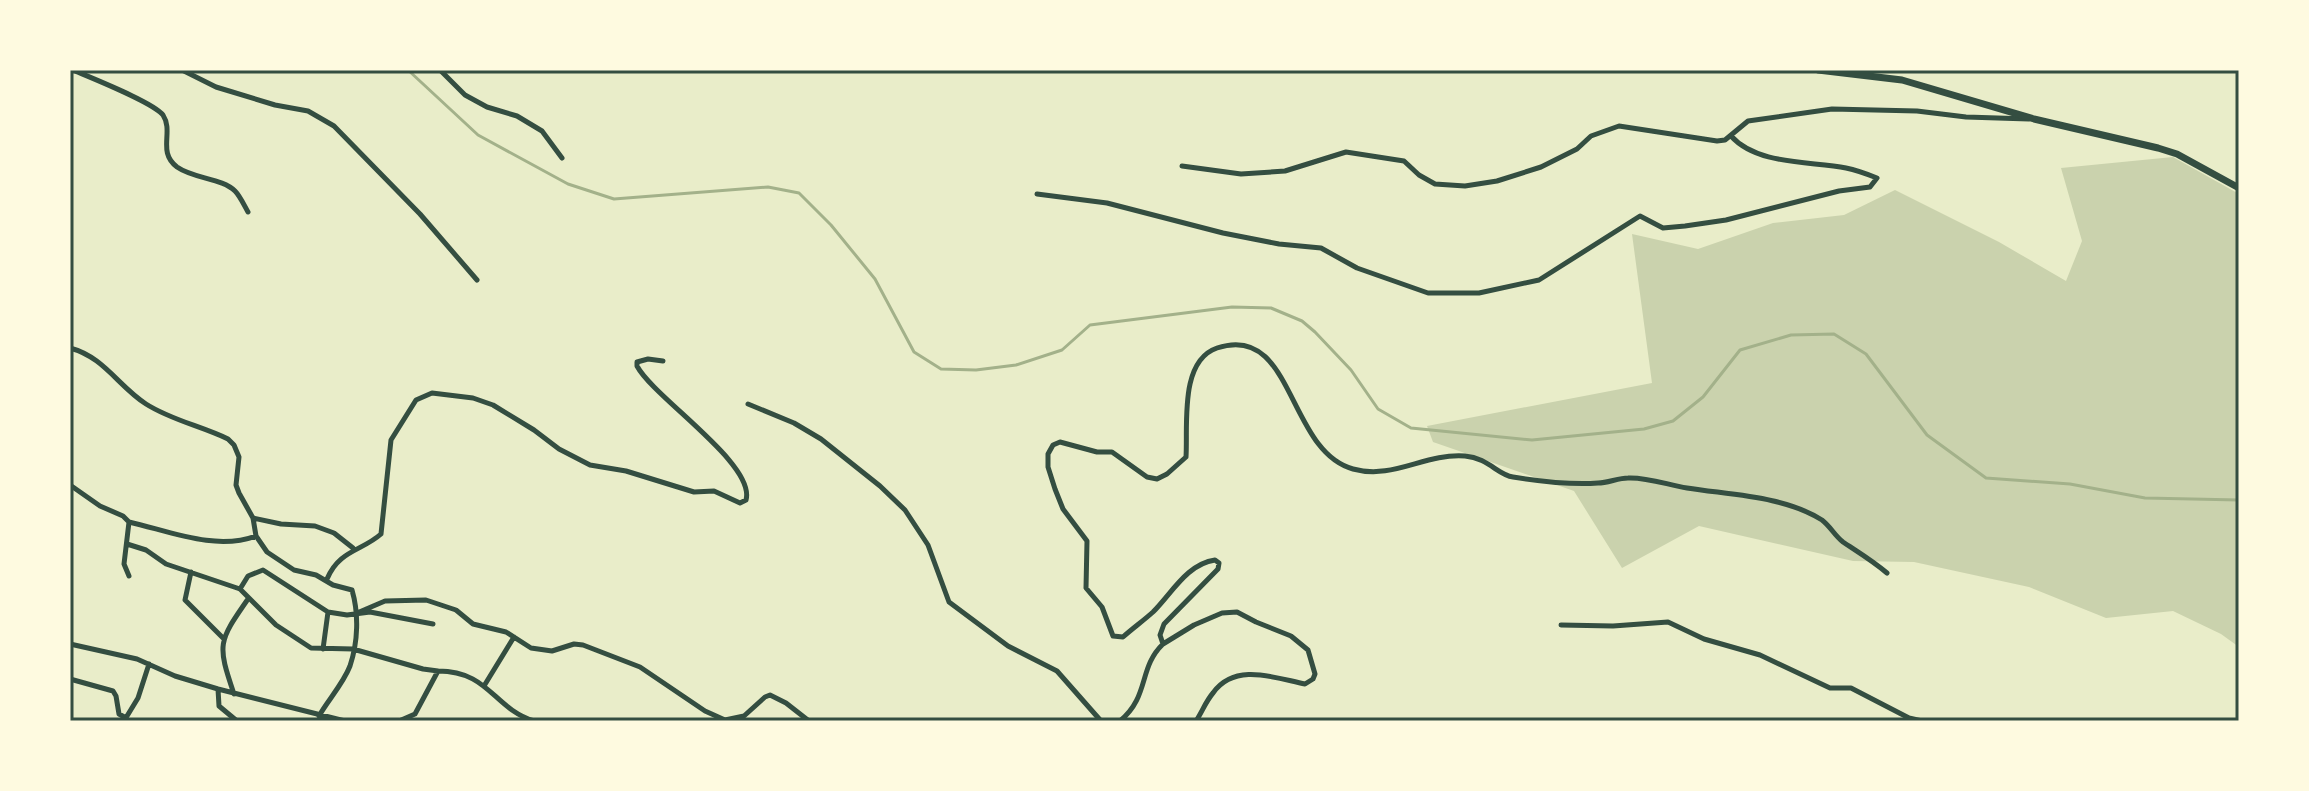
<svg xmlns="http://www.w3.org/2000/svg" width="2309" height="791" font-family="Signika,sans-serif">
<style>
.green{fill:#cad2ad}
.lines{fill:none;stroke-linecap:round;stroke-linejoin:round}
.stream{stroke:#a3b18a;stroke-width:3}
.minor{stroke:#344e41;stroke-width:5}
.tertiary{stroke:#344e41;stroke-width:7}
.neatline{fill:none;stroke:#344e41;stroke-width:3}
</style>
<rect width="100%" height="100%" fill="#e9edc9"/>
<path class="green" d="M2173 157 2239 194V647L2221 634 2173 611 2106 618 2029 587 1914 562 1853 561 1699 526 1622 568 1574 491 1433 442 1427 426 1652 383 1632 234 1698 249 1773 223 1844 215 1895 190 1999 242 2066 281 2082 241 2061 168Z"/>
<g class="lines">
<path class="stream" d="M408 70 478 135 568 184 614 199 768 187 799 193 831 225 875 279 914 352 941 369 976 370 1016 365 1062 350 1090 325 1232 307 1271 308 1302 321 1315 332 1351 370 1378 409 1411 428 1532 440 1644 429 1673 421 1703 397 1740 350 1791 335 1834 334 1866 354 1927 435 1986 478 2070 484 2145 498 2239 500"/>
<path class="minor" d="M73 70C91 78 153 102 163 115 174 132 157 152 177 167 194 179 222 178 235 191 240 196 244 205 248 212
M182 70 216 87 275 105 308 111 334 126 420 214 477 280
M440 70 465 95 487 107 517 116 542 131 562 158
M1182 166 1241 174 1285 171 1346 152 1404 161 1419 175 1435 184 1465 186 1497 181 1541 167 1577 149 1591 136 1619 126 1717 141 1725 140 1748 121 1832 109 1917 111 1966 117 2029 119
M1037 194 1107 203 1223 233 1279 244 1321 248 1357 268 1428 293H1479L1539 280 1640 216 1663 228 1685 226 1726 220 1839 191 1870 187 1877 178C1867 174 1856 170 1846 168 1809 161 1757 165 1731 136
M70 348C104 357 118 386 146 404 171 420 201 426 228 439L234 445 239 457 236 485 239 493 253 518 256 536 267 552 294 570 316 575 333 585 352 590C359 614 358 642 350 666 343 684 328 700 319 716
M748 404 794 423 821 439 880 486 905 510 928 545 949 602 1008 646 1057 671 1101 721
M70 485 100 506 123 516 129 522 124 564 129 576
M253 518 281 524 315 526 334 533 353 548
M129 522C169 531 215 551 256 536
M127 544 146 550 166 564 240 589 276 625 311 648 353 649 423 669 438 671
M191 572 185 600 223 638
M327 579C339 550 362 551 381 534L391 440 416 400 432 393 473 398 493 405 534 430 559 449 590 465 626 471 694 492 714 491 740 503 746 500C756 464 654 398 637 366V362L648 359 663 361
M240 589 248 576 263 570 328 612 347 615 370 612 433 624
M357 613 385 601 426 600 456 610 473 624 506 632 531 648 552 651 574 644 583 645 640 667 705 711 725 720 744 716 765 697 770 695 786 703 809 721
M1561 625 1613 626 1668 622 1704 639 1760 655 1830 688H1851L1909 718 1922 721
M70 644 137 659 175 676 218 689 345 721
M1163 644 1194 625 1222 613 1237 612 1256 622 1291 636 1308 650 1315 674 1313 679 1305 684C1275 678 1235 662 1213 693 1206 701 1202 712 1196 721
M323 649 328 612
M70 679 113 691 116 696 119 714 126 718
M484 686 514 637
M218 689 219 706 237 721
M234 694C217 644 218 642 248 599
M124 721 138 698 149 664
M399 721 415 714 438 671C489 671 493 708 534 721
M1120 721C1150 696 1138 668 1163 644L1160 635 1164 624 1218 569 1219 563 1215 560C1187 564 1172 593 1153 612 1143 621 1133 628 1123 637L1113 636 1102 607 1086 588 1087 541 1063 509 1055 489 1048 467V454L1053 445 1060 442 1097 452H1112L1147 477 1157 479 1167 474 1186 457C1188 426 1179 361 1217 348 1294 322 1287 451 1353 469 1394 480 1424 453 1465 456 1488 458 1498 475 1513 477 1538 481 1573 485 1598 483 1608 483 1618 478 1628 478 1647 477 1668 485 1687 488 1731 495 1784 496 1822 520 1830 526 1835 536 1843 542 1858 552 1873 561 1887 573"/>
<path class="tertiary" d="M1818 70 1902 80 2034 119 2158 148 2177 154 2239 188"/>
</g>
<rect width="2309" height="791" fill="none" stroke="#fefae0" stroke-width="144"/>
<rect x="72" y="72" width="2165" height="647" class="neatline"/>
</svg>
